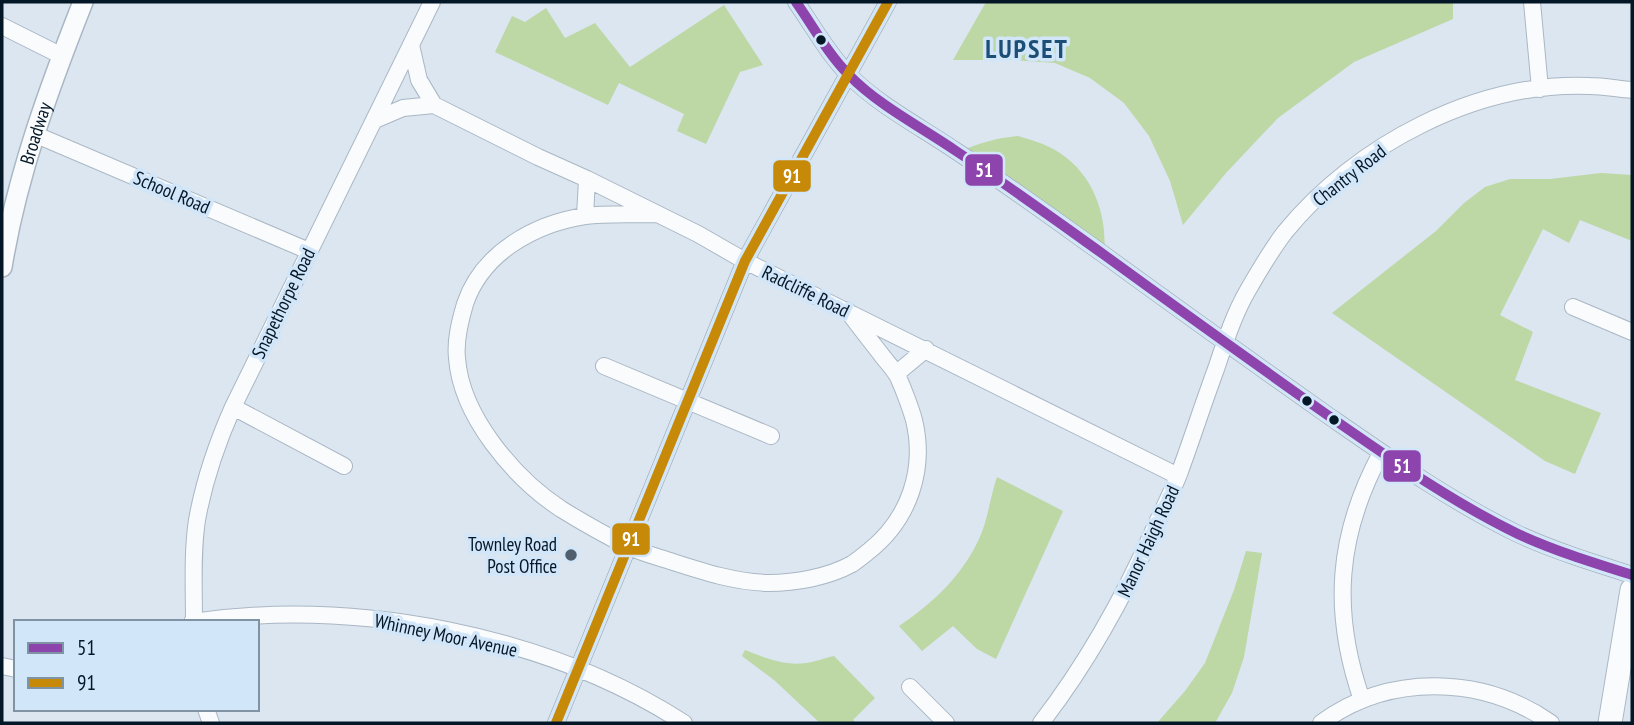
<svg xmlns="http://www.w3.org/2000/svg" width="1634" height="725" font-family="'PT Sans Narrow',sans-serif">
<style>
.green{fill:#bdd7a5}
.lines{fill:none;stroke-linecap:round;stroke-linejoin:round}
.minor-casing{stroke:#a9b7c4;stroke-width:18}
.tertiary-casing{stroke:#a9b7c4;stroke-width:22}
.secondary-casing{stroke:#a9b7c4;stroke-width:25}
.minor{stroke:#fafbfd;stroke-width:16}
.tertiary{stroke:#fafbfd;stroke-width:19}
.secondary{stroke:#fafbfd;stroke-width:23}
.bus-1-casing{stroke:#d2e6f9;stroke-width:16}
.bus-2-casing{stroke:#d2e6f9;stroke-width:16}
.bus-1{stroke:#8e44ad;stroke-width:10}
.bus-2{stroke:#c68908;stroke-width:10}
.bus-dot{fill:#041727;stroke:#d2e6f9;stroke-width:2.5}
.poi-dot{fill:#4f5f6d;stroke:#d2e6f9;stroke-width:2.5}
.labels{text-anchor:middle;stroke-width:7;stroke-linejoin:round;paint-order:stroke}
.street-label{font-size:19px;fill:#041727;stroke:#d2e6f9}
.poi-label{font-size:19px;fill:#041727;stroke:#d2e6f9;text-anchor:end}
.district-label{font-size:26px;font-weight:bold;letter-spacing:2px;fill:#1d4e75;stroke:#d2e6f9}
.line-badge{stroke:#d2e6f9;stroke-width:2.5}
.badge-label{font-size:19px;text-anchor:middle;font-weight:bold;fill:#fff}
</style>
<rect width="100%" height="100%" fill="#dbe6f0"/>
<path class="green" d="M986 2H1453V19L1354 62 1278 118 1226 173 1183 225 1170 181 1149 136 1124 103 1090 78 1055 63 1012 60H953Z
M724 5 763 65 740 72 706 144 677 131 684 114 619 83 608 105 495 52 512 16 525 22 546 8 565 38 595 23 630 67Z
M1018 136C1031 140 1043 143 1055 150 1092 171 1108 214 1104 255L959 152C979 143 996 138 1018 136Z
M1601 173 1632 175V241L1580 220 1569 243 1543 229 1500 315 1533 332 1515 380 1601 413 1575 474 1545 461 1332 313 1436 231 1464 203 1485 187 1510 179H1550Z
M997 477 1063 511 996 659 977 649 953 626 922 651 899 626C932 604 962 576 979 539 988 520 990 497 997 477Z
M1246 551 1262 553 1244 657 1232 693 1215 723H1157L1185 691 1205 663 1234 590Z
M745 650C765 658 784 666 806 663 815 662 825 658 834 656L875 698 853 720 856 723H820L774 680 742 656Z"/>
<g class="lines">
<defs>
<path id="minor" d="M796 2C813 26 828 54 849 75 878 105 921 127 956 151 1006 184 1054 219 1103 254 1177 308 1251 361 1326 414 1388 457 1450 501 1518 534 1555 551 1594 563 1632 575
M1532 2 1540 89
M2 26 62 56
M411 45 419 80 434 105 538 157 587 179 698 234 745 261 1178 476
M375 120 403 108 434 105
M34 134 309 251
M656 214C633 215 608 213 585 216 534 224 482 253 465 304 460 321 455 340 457 358 461 416 514 478 561 509 582 522 605 535 627 546 642 553 658 557 673 562 704 572 735 582 768 583 796 583 828 577 852 564 858 560 864 555 869 551 909 519 926 470 914 420 911 409 902 385 897 375 892 367 885 360 880 353 869 339 858 325 847 310
M585 216 587 179
M1573 307 1632 332
M604 366 771 436
M896 374 926 349
M233 407 344 466
M192 622C354 598 546 634 684 723
M194 622C194 588 192 553 197 520 204 481 217 443 233 407L432 2
M2 666 16 669
M910 687 946 723
M1362 700C1331 611 1337 535 1381 453
M206 709 211 723
M556 723 745 261 888 2
M1041 723C1088 662 1124 597 1155 527 1163 509 1172 492 1179 474 1192 439 1203 404 1216 369 1225 342 1234 314 1248 290 1259 271 1271 250 1285 232 1356 145 1477 81 1590 86 1604 86 1618 89 1632 90
M1321 723C1389 673 1482 675 1551 723"/>
<g id="tertiary">
<path id="s1" d="M2 267C17 175 49 88 83 2"/>
</g>
<path id="secondary" d="M1610 723 1632 590"/>
</defs>
<use href="#minor" class="minor-casing"/>
<use href="#tertiary" class="tertiary-casing"/>
<use href="#secondary" class="secondary-casing"/>
<use href="#minor" class="minor"/>
<use href="#tertiary" class="tertiary"/>
<use href="#secondary" class="secondary"/>
<defs>
<path id="bus-1" d="M796 2C813 26 828 54 849 75 878 105 921 127 956 151 1006 184 1054 219 1103 254 1177 308 1251 361 1326 414 1388 457 1450 501 1518 534 1555 551 1594 563 1632 575"/>
<path id="bus-2" d="M556 723 745 261 888 2"/>
</defs>
<use href="#bus-1" class="bus-1-casing"/>
<use href="#bus-2" class="bus-2-casing"/>
<use href="#bus-1" class="bus-1"/>
<use href="#bus-2" class="bus-2"/>
</g>
<g class="bus-dot">
<circle cx="821" cy="40" r="6"/>
<circle cx="1307" cy="401" r="6"/>
<circle cx="1334" cy="420" r="6"/>
</g>
<circle class="poi-dot" cx="571" cy="555" r="7"/>
<g class="labels">
<g class="street-label">
<text dy="7" stroke="none"><textPath href="#s1" startOffset="138">Broadway</textPath></text>
<text transform="translate(1349 175) rotate(-38)" y="7">Chantry Road</text>
<text transform="translate(172 192) rotate(23)" y="7">School Road</text>
<text transform="translate(806 291) rotate(26)" y="7">Radcliffe Road</text>
<text transform="translate(283 303) rotate(-64)" y="7">Snapethorpe Road</text>
<text transform="translate(1148 541) rotate(-65)" y="7">Manor Haigh Road</text>
<text transform="translate(446 635) rotate(12)" y="7">Whinney Moor Avenue</text>
</g>
<g class="poi-label">
<text x="557" y="551">Townley Road<tspan x="557" dy="22">Post Office</tspan></text>
</g>
<g class="district-label">
<text x="1027" y="58">LUPSET</text>
</g>
</g>
<g class="line-badge">
<rect x="964" y="153" width="40" height="34" rx="7" fill="#8e44ad"/>
<rect x="772" y="159" width="40" height="34" rx="7" fill="#c68908"/>
<rect x="1382" y="449" width="40" height="34" rx="7" fill="#8e44ad"/>
<rect x="611" y="522" width="40" height="34" rx="7" fill="#c68908"/>
</g>
<g class="badge-label">
<text x="984" y="177">51</text>
<text x="792" y="183">91</text>
<text x="1402" y="473">51</text>
<text x="631" y="546">91</text>
</g>
<rect width="1634" height="725" fill="none" stroke="#041727" stroke-width="7"/>
<rect x="14" y="620" width="245" height="91" fill="#d2e6f9" stroke="#8093a5" stroke-width="2"/>
<rect x="28" y="643" width="35" height="10" fill="#8e44ad" stroke="#8093a5" stroke-width="2"/>
<text x="77" y="655" font-size="21" fill="#041727">51</text>
<rect x="28" y="678" width="35" height="10" fill="#c68908" stroke="#8093a5" stroke-width="2"/>
<text x="77" y="690" font-size="21" fill="#041727">91</text>
</svg>
